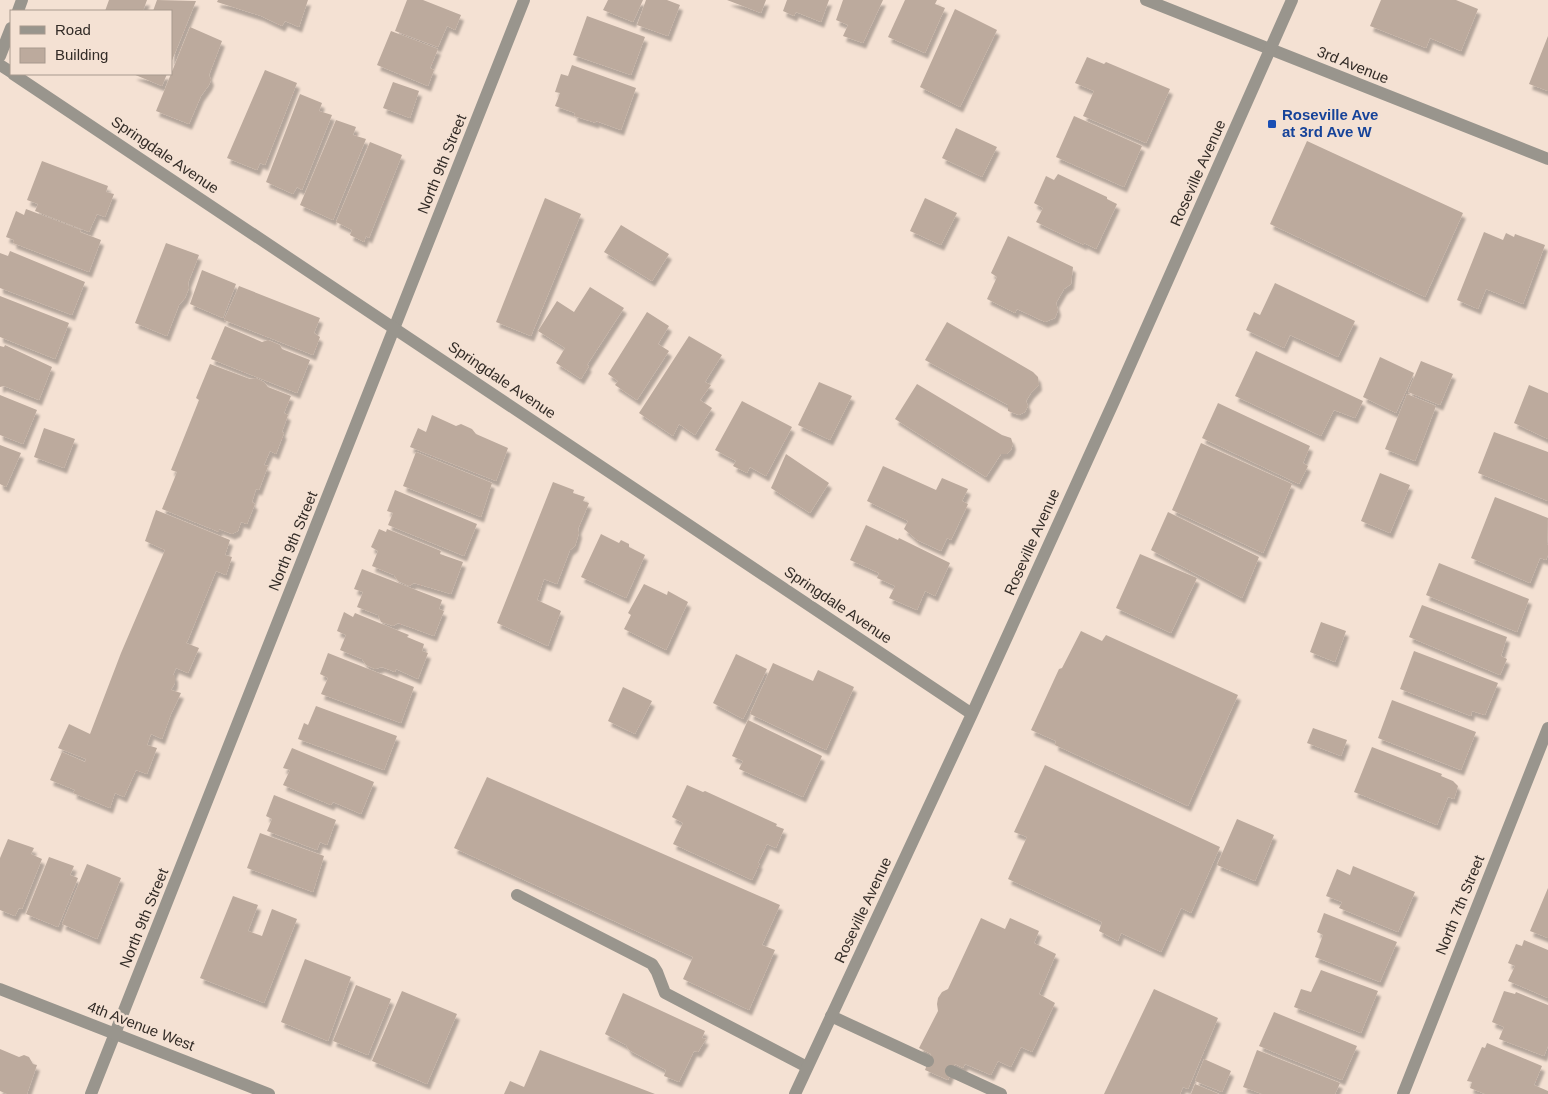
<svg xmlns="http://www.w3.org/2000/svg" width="1548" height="1094" font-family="Helvetica,sans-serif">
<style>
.building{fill:#bcaa9d;filter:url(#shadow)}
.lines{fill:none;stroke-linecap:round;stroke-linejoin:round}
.service{stroke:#99958d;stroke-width:12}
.minor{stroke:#99958d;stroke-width:12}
.tertiary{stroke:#99958d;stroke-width:12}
.transit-dot{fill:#1a4fb4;stroke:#f4e1d3;stroke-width:2}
.labels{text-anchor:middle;stroke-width:5;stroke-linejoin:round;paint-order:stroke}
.street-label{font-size:15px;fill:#332c27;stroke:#f4e1d3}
.transit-label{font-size:15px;font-weight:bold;fill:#164399;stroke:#f4e1d3;text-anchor:start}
</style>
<defs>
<filter id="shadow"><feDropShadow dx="3" dy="5.5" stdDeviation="1" flood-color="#0004"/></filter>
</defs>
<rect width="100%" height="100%" fill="#f4e1d3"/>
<path class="building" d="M109 0H147L143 11H105Z
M157 0 196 1 171 63V11H153Z
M218 0H308L299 27 285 21 282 26 261 16 217 2Z
M407 0H423L461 15 455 30 447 26 438 47 395 31Z
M608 0H643L633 22 603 10Z
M646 0H667L680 5 668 36 637 25Z
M727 0H766L761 13Z
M787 0H829L821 22 796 12 794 16 783 11Z
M843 0H883L863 43 843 36 848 25 836 20Z
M905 0H937L935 4 945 8 925 53 888 37Z
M1381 0H1456L1478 9 1461 51 1430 38 1426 48 1370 26Z
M955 9 997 30 960 107 920 87Z
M587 16 645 37 631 75 573 55Z
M190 27 222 41 209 75 211 80 209 85 201 96 189 124 156 111Z
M391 31 438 49 430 68 434 70 428 86 377 65Z
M1548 36V91L1529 84Z
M1087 57 1104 64 1106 62 1170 89 1146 143 1083 116 1094 91 1075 83Z
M572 65 636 88 621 130 596 121V123L574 116 575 113 555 106 560 93 555 92 561 74 568 76Z
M265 70 297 83 265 165 260 163 257 170 227 158Z
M133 74H167L162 86Z
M393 82 419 91 410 118 383 108Z
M300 94 322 103 319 111 332 115 302 190 297 187 293 194 266 182Z
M1074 116 1142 146 1124 187 1056 157Z
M336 120 356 127 353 135 366 139 333 220 300 205Z
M956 128 997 147 982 177 942 158Z
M1307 141 1463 213 1425 297 1270 224Z
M370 142 402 155 369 238 366 236 364 242 350 235 352 230 336 222Z
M42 161 108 186 106 192 114 194 105 217 97 214 89 232 35 211 38 204 27 200Z
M1058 174 1107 197V199L1117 204 1096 249 1084 243V245L1036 222 1043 208 1034 203 1046 176 1054 180Z
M545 198 581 214 531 336 496 322Z
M925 198 957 213 941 245 910 231Z
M26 209 81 230 80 232 101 240 89 272 13 243 14 240 6 237 16 211 24 215Z
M621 225 669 254 652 281 604 252Z
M1484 232 1503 240 1506 233 1514 237 1515 234 1545 245 1523 304 1486 289 1478 309 1457 300Z
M1008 236 1073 267 1071 284 1064 289 1056 303 1058 310 1055 318 1045 322 1017 309 1015 313 987 299 997 277 991 273Z
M166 243 199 255 188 283 189 288 185 298 179 305 167 336 135 323Z
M10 251 85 282 72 315 0 288V253L8 256Z
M202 270 236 284 223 318 190 304Z
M1275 283 1355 321 1338 357 1290 335 1284 348 1246 330 1254 312 1260 315Z
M239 286 320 318 314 333 320 337 313 355 224 320Z
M590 287 624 308 587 365 589 366 581 379 556 363 565 348 538 331 557 301 574 312Z
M0 296 69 323 55 359 0 337Z
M647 312 669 326 658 344 669 351 637 400 615 385 618 381 608 374Z
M947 322 1033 372 1038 377 1039 385 1031 393 1026 401 1028 406 1025 412 1019 415 1008 411V405L925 360Z
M225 326 262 342 268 340 280 345 282 349 310 360 297 393 211 359Z
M689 336 722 355 705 382 711 385 700 400 712 408 695 435 679 424 673 436 639 413Z
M5 345 52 367 39 400 4 386 0 387V346L4 347Z
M1256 351 1363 401 1355 418 1334 410 1321 436 1235 396Z
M1380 357 1414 373 1396 413 1363 397Z
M1421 361 1453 374 1440 405 1408 392Z
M210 364 250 379 256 378 264 382 268 387 291 396 284 413 288 415 282 432 284 433 276 454 270 451 264 465 268 466 259 490 256 489 252 502 255 504 247 524 241 522 238 531 232 534 219 529V532L162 509 177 472 171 470 199 400 196 398Z
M819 382 852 396 830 440 798 425Z
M917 384 1002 435 1011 438 1013 444 1011 450 1007 454H1001L986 477 895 419Z
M1529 385 1548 393V439L1514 423Z
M1407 394 1436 406 1415 461 1385 449Z
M0 395 37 410 23 444 0 435Z
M742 401 792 427 766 476 750 467 747 473 733 466 736 461 715 450Z
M1218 403 1310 446 1303 463 1308 466 1299 484 1202 438Z
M432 415 456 426 461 424 472 429 476 434 508 448 496 481 410 447 418 428 426 432Z
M44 428 75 439 64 468 34 457Z
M1494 432 1548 452V501L1478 473Z
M1201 443 1292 484 1263 553 1172 510Z
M0 445 21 453 6 487 0 484Z
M416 452 492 483 481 517 403 486Z
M786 454 829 483 810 513 771 488Z
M883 466 936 490 942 478 968 489 962 501 968 504 951 540 947 538 941 551 917 540 904 529 908 521 867 501Z
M1380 473 1410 485 1390 533 1361 521Z
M553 482 574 490 573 493 585 497 583 501 589 503 578 529 579 533 575 546 570 550 557 584 544 579 537 600 561 611 548 646 497 623Z
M395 490 477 524 464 556 388 525 393 513 387 511Z
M1495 497 1548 518 1547 544 1548 545V555L1546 560 1540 558 1530 583 1471 558Z
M156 510 230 540 225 555 232 557 226 575 216 571 188 640 186 643 199 648 188 673 176 668 173 675H175V683L171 690 181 693 171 714 162 739 151 734 147 745 157 748 147 774 136 770 124 797 115 793 110 808 73 793 75 790 50 780 62 752 85 762 86 759 58 748 69 724 90 734 121 653 165 550 145 541Z
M1168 512 1259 557 1242 598 1151 550Z
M866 525 898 540 899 538 950 563 935 596 925 591 917 610 889 598 895 586 877 578 879 573 850 560Z
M379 529 386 532 387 529 441 551 440 554 463 562 451 594 414 583 409 586 398 581 394 575 372 566 378 551 371 547Z
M601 534 619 543 621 540 629 544V547L645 555 626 598 581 577Z
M1140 554 1197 578 1171 633 1116 608Z
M1439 563 1529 599 1517 632 1426 595Z
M362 569 442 600 439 609 444 611 434 636 398 623 393 626 381 622 378 615 357 607 363 592 354 589Z
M644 584 667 595 668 591 688 602 666 650 624 629 631 615 628 613Z
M1422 605 1507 637 1501 656 1507 659 1500 675 1409 637Z
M344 612 353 617 355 613 409 635 407 637 424 644 422 651 428 653 418 679 396 669 395 672 382 667 375 669 366 665 362 659 340 650 346 635 337 631Z
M1321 622 1346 631 1335 662 1310 652Z
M1081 631 1102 641 1106 635 1238 695 1188 806 1055 745 1056 741 1031 730 1059 669 1062 668Z
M1414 651 1498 683 1485 715 1472 711 1471 716 1400 689Z
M328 653 414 687 401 723 321 694 328 678 320 674Z
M736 654 767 669 743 719 713 703Z
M773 663 813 681 818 670 854 687 826 750 750 714Z
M623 687 652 701 635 734 608 721Z
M1392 700 1476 732 1461 770 1378 738Z
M316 706 397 736 384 770 298 739 304 723 308 725Z
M748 720 822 756 803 797 739 769 743 761 732 756Z
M1313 728 1347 740 1341 756 1307 743Z
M1372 747 1442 774 1441 776 1453 781 1458 786 1454 799 1448 797 1437 825 1354 792Z
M292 748 374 782 361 814 333 802 331 805 283 785 290 770 283 768Z
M1045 765 1220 847 1191 913 1181 908 1161 952 1121 933 1118 941 1099 931 1102 922 1008 879 1027 837 1014 832Z
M487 777 780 905 762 945 775 950 749 1010 683 979 693 957 454 848Z
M687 785 703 792 705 791 777 824 776 826 784 829 776 848 767 844 758 863H760L752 880 673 844 683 823 672 817Z
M274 795 336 820 327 845 320 842 317 850 267 831 272 819 266 816Z
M1237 819 1274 835 1255 881 1217 865Z
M260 833 324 856 313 892 247 868Z
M8 839 34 848 31 854 42 859 22 909 19 908 15 916 0 910V858Z
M49 857 74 866 70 875 78 878 58 927 26 914Z
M87 864 121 878 97 939 62 924Z
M1353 866 1415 892 1398 932 1339 908 1342 902 1326 896 1337 869 1350 875Z
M1548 888V938L1530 931Z
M233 896 258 905 248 931 262 936 272 909 297 919 264 1003 200 978Z
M1324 913 1397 942 1380 982 1315 957 1323 935 1317 932Z
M981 918 1005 929 1010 918 1039 931 1034 943 1056 954 1039 994 1055 1003 1032 1052 1021 1047 1011 1067 998 1061 991 1075 965 1064 963 1068 955 1064 948 1080 925 1070 931 1054 919 1048 938 1011 937 1004 938 998 942 992 948 989Z
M1524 940 1548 950V998L1508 981 1515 966 1508 963 1516 944 1522 946Z
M305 959 351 977 328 1041 281 1022Z
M1321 970 1378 991 1361 1033 1294 1007 1301 989 1311 992Z
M356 985 391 999 368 1055 333 1041Z
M1154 989 1218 1018 1188 1089 1183 1087 1180 1094H1104Z
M402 991 457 1014 427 1084 372 1061Z
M1504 991 1515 994 1516 992 1548 1005V1046L1544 1056 1499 1039 1504 1027 1492 1022Z
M623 993 705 1031 702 1038 706 1039 698 1052 694 1051 679 1082 664 1076 666 1070 629 1050 626 1045 605 1034Z
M1274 1012 1357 1046 1342 1080 1259 1046Z
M1487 1043 1542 1066 1534 1085 1548 1091V1094H1485L1470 1088 1472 1082 1467 1081 1482 1047 1485 1048Z
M0 1049 19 1057 24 1055 29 1057 33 1064 37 1065 27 1094H7L0 1091Z
M540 1050 655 1094H504L510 1081 524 1087Z
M1257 1050 1340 1083 1335 1094H1262L1243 1087Z
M1204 1059 1231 1071 1222 1092 1195 1081Z
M1195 1084 1219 1094H1191Z"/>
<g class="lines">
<path class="service" d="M517 895 652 964 657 972 665 993 807 1067
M831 1016 928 1061
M951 1071 1001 1094"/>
<path class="minor" d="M1146 0 1548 159
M18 11 22 0
M0 56 11 28
M91 1094 524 0
M1403 1094 1548 728"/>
<path class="tertiary" d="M0 65 11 72
M13 74 972 714
M0 989 269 1094
M795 1094 972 714 1115 399 1292 0"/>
</g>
<rect class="transit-dot" x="1267" y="119" width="10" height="10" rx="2.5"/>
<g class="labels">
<g class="street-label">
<text transform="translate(1353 65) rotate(22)" y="5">3rd Avenue</text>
<text transform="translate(165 155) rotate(34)" y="5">Springdale Avenue</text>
<text transform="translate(442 164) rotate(-68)" y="5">North 9th Street</text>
<text transform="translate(1198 173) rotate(-66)" y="5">Roseville Avenue</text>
<text transform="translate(502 380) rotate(34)" y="5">Springdale Avenue</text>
<text transform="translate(293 541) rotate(-68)" y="5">North 9th Street</text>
<text transform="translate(1032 542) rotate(-66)" y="5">Roseville Avenue</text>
<text transform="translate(838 605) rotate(34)" y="5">Springdale Avenue</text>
<text transform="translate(1460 905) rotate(-68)" y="5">North 7th Street</text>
<text transform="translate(863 910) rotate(-65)" y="5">Roseville Avenue</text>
<text transform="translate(144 918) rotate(-68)" y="5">North 9th Street</text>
<text transform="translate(141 1026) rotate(21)" y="5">4th Avenue West</text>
</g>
<g class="transit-label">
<text x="1282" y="120">Roseville Ave<tspan x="1282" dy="17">at 3rd Ave W</tspan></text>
</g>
</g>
<rect x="10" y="10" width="162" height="65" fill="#f4e1d3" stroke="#a7998e"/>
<rect x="20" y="26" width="25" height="8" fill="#99958d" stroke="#a7998e"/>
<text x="55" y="35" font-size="15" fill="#332c27">Road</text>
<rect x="20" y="48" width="25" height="15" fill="#bcaa9d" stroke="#a7998e"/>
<text x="55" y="60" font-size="15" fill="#332c27">Building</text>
</svg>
